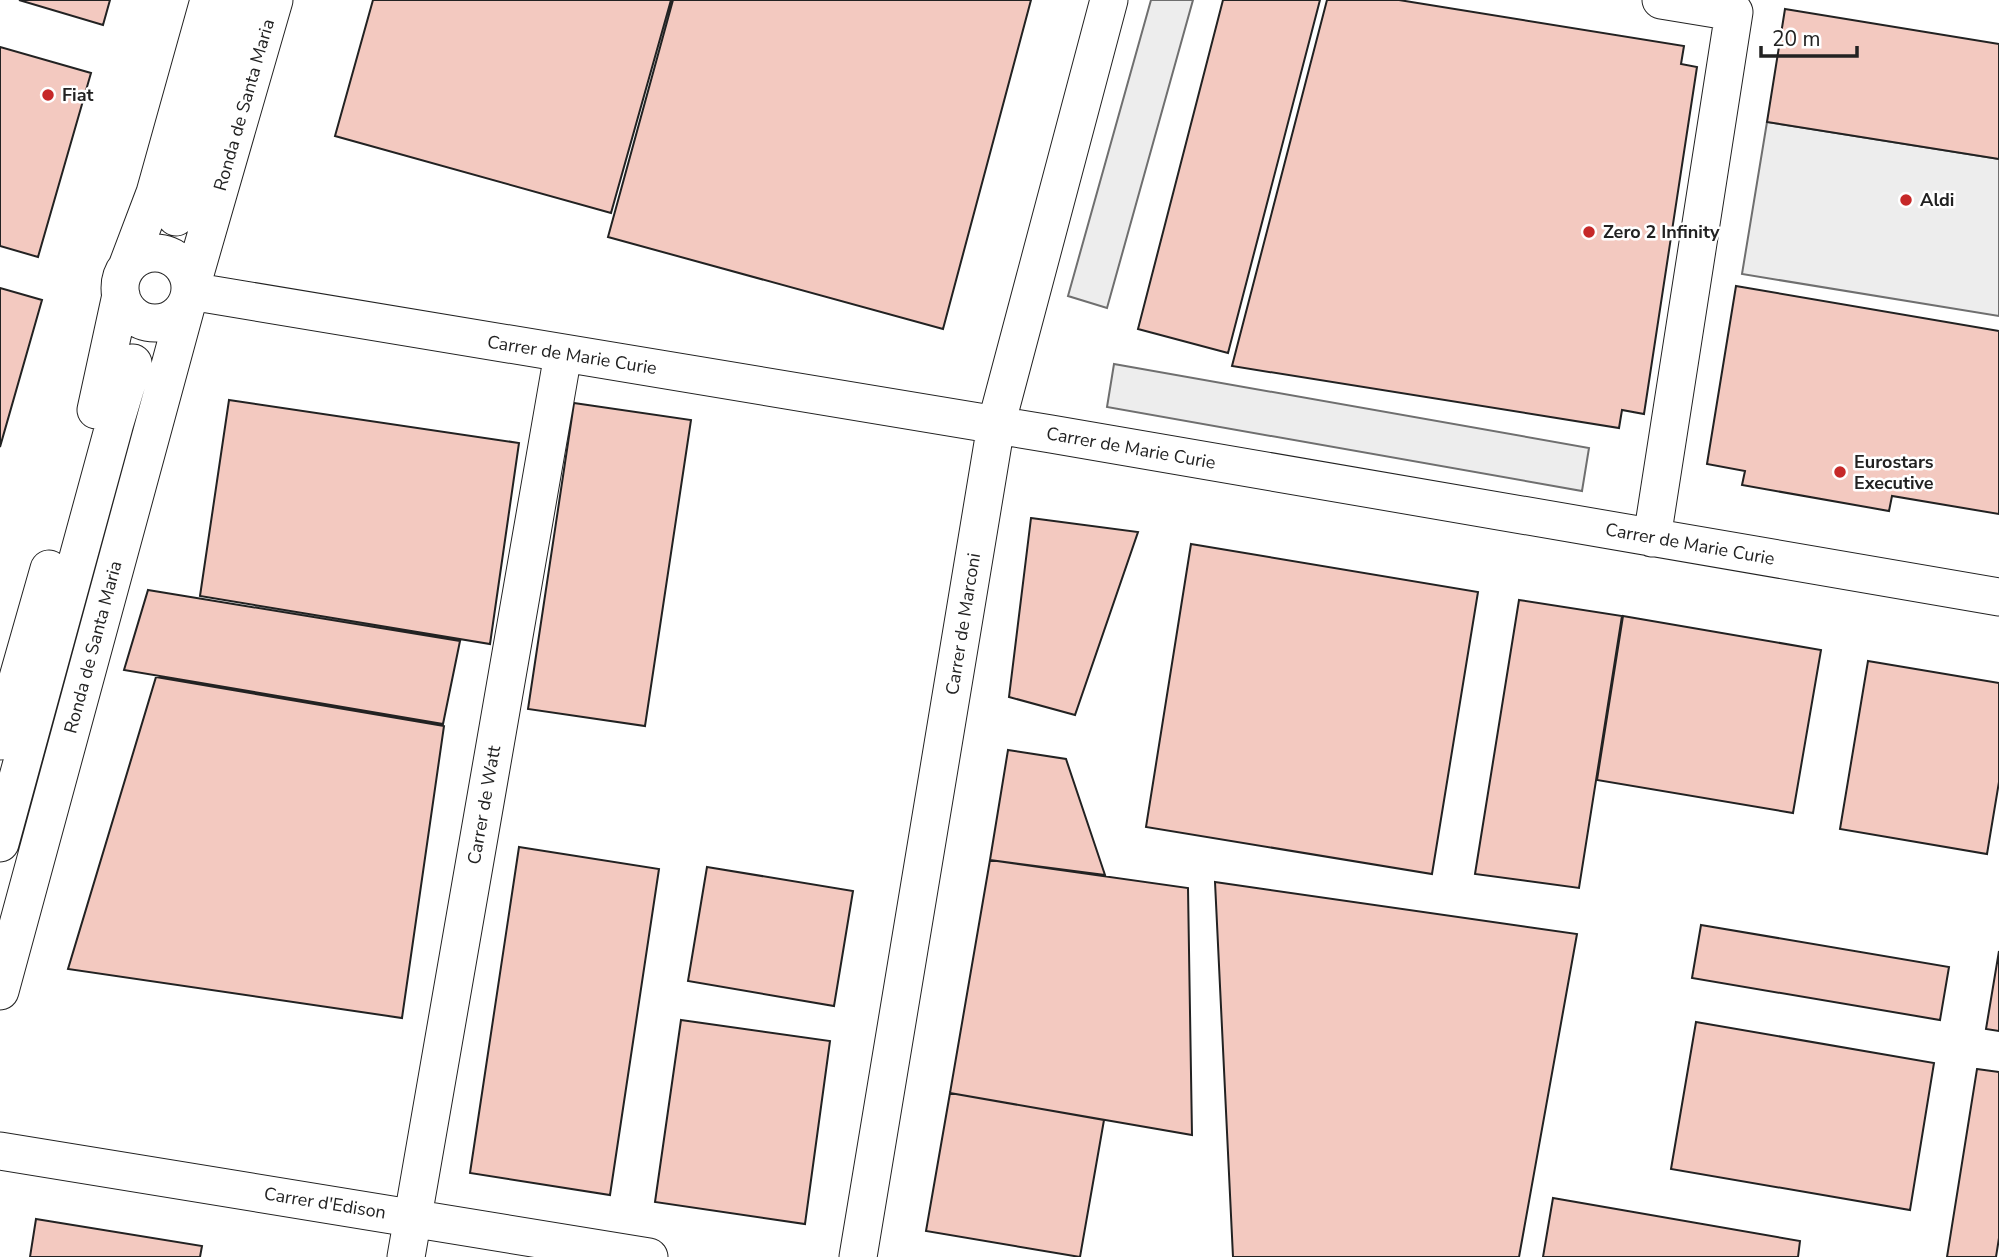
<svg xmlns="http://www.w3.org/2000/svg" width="1999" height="1257" font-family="'Nunito Sans',sans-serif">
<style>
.parking{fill:#ededed;stroke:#6f6f6f;stroke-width:2}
.building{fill:#f3c9c0;stroke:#222;stroke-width:2}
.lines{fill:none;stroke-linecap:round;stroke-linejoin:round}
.minor-casing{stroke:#222;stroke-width:39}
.minor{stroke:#fff;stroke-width:37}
.poi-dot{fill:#c62828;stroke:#fff;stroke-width:2.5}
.labels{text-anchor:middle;stroke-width:5;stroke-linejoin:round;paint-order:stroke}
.poi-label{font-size:18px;font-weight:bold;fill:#222;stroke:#fff;text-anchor:start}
.street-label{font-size:18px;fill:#222;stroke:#fff}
</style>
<rect width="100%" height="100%" fill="#fff"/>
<path class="parking" d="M1151 0H1193L1107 308 1068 296Z
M1767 122 1999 159V316L1742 274Z
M1114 364 1589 448 1582 491 1107 407Z"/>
<path class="building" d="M19 0H110L103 25Z
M373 0H671L611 213 335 136Z
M673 0H1031L943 329 608 237Z
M1223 0H1320L1228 353 1138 329Z
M1327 0H1399L1684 46 1681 64 1697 67 1644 414 1622 410 1619 428 1232 366Z
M1785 9 1999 44V159L1767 122Z
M0 47 91 73 38 257 0 246Z
M1736 286 1999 331V514L1892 496 1889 511 1742 485 1745 471 1707 464Z
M0 288 42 300 0 447Z
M229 400 519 443 490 644 200 596Z
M574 403 691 420 645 726 528 709Z
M1031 518 1138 532 1075 715 1009 697Z
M1191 544 1478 592 1432 874 1146 827Z
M148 590 460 641 443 724 124 670Z
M1519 600 1622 616 1579 888 1475 874Z
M1623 616 1821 650 1793 813 1597 780Z
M1868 661 1999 683V782L1987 854 1840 829Z
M156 677 444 726 402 1018 68 969Z
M1008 750 1066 759 1105 875 990 860Z
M519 847 659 869 610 1195 470 1173Z
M990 860 1188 888 1192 1135 950 1093Z
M707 867 853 891 834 1006 688 981Z
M1215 882 1577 934 1519 1257H1233Z
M1701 925 1949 967 1940 1020 1692 978Z
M1999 951V1031L1986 1029Z
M681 1020 830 1041 805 1224 655 1202Z
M1696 1022 1934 1063 1910 1210 1671 1169Z
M1977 1069 1999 1072V1238L1996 1257H1947Z
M950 1093 1104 1120 1080 1257 926 1231Z
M1553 1198 1800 1241 1798 1257H1543Z
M36 1219 202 1246 200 1257H30Z"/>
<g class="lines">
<defs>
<path id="minor" d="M176 217 238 0
M120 288a35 35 0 1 1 70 0a35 35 0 1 1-70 0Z
M127 267 155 193 209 0
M190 291 1051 434 1999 597
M190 291 274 0
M96 410 121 295
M1652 538 1734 12 1661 0
M0 741 49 569
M0 843 114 426 133 363
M0 991 187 303
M0 1151 649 1257
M406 1257 563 354
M858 1257 996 425 1109 0"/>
</defs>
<use href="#minor" class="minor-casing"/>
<use href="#minor" class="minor"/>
</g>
<g class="poi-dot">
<circle cx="48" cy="95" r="7"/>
<circle cx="1906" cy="200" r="7"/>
<circle cx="1589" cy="232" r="7"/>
<circle cx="1840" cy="472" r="7"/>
</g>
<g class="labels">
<g class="poi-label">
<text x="62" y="101">Fiat</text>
<text x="1920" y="206">Aldi</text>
<text x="1603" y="238">Zero 2 Infinity</text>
<text x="1854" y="468">Eurostars<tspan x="1854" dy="21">Executive</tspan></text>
</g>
<g class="street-label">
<text transform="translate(244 105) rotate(-74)" y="6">Ronda de Santa Maria</text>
<text transform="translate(572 355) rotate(9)" y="6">Carrer de Marie Curie</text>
<text transform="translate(1131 448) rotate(10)" y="6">Carrer de Marie Curie</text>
<text transform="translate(1690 544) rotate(10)" y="6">Carrer de Marie Curie</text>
<text transform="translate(963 624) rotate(-81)" y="6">Carrer de Marconi</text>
<text transform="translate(93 647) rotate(-75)" y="6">Ronda de Santa Maria</text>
<text transform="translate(484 805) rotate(-80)" y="6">Carrer de Watt</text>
<text transform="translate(325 1203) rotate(9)" y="6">Carrer d'Edison</text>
</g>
</g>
<path d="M1761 46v10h96v-10" fill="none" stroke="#222222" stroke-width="3.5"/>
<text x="1772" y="46" font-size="21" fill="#222222" stroke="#ffffff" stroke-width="5" paint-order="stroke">20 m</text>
</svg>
